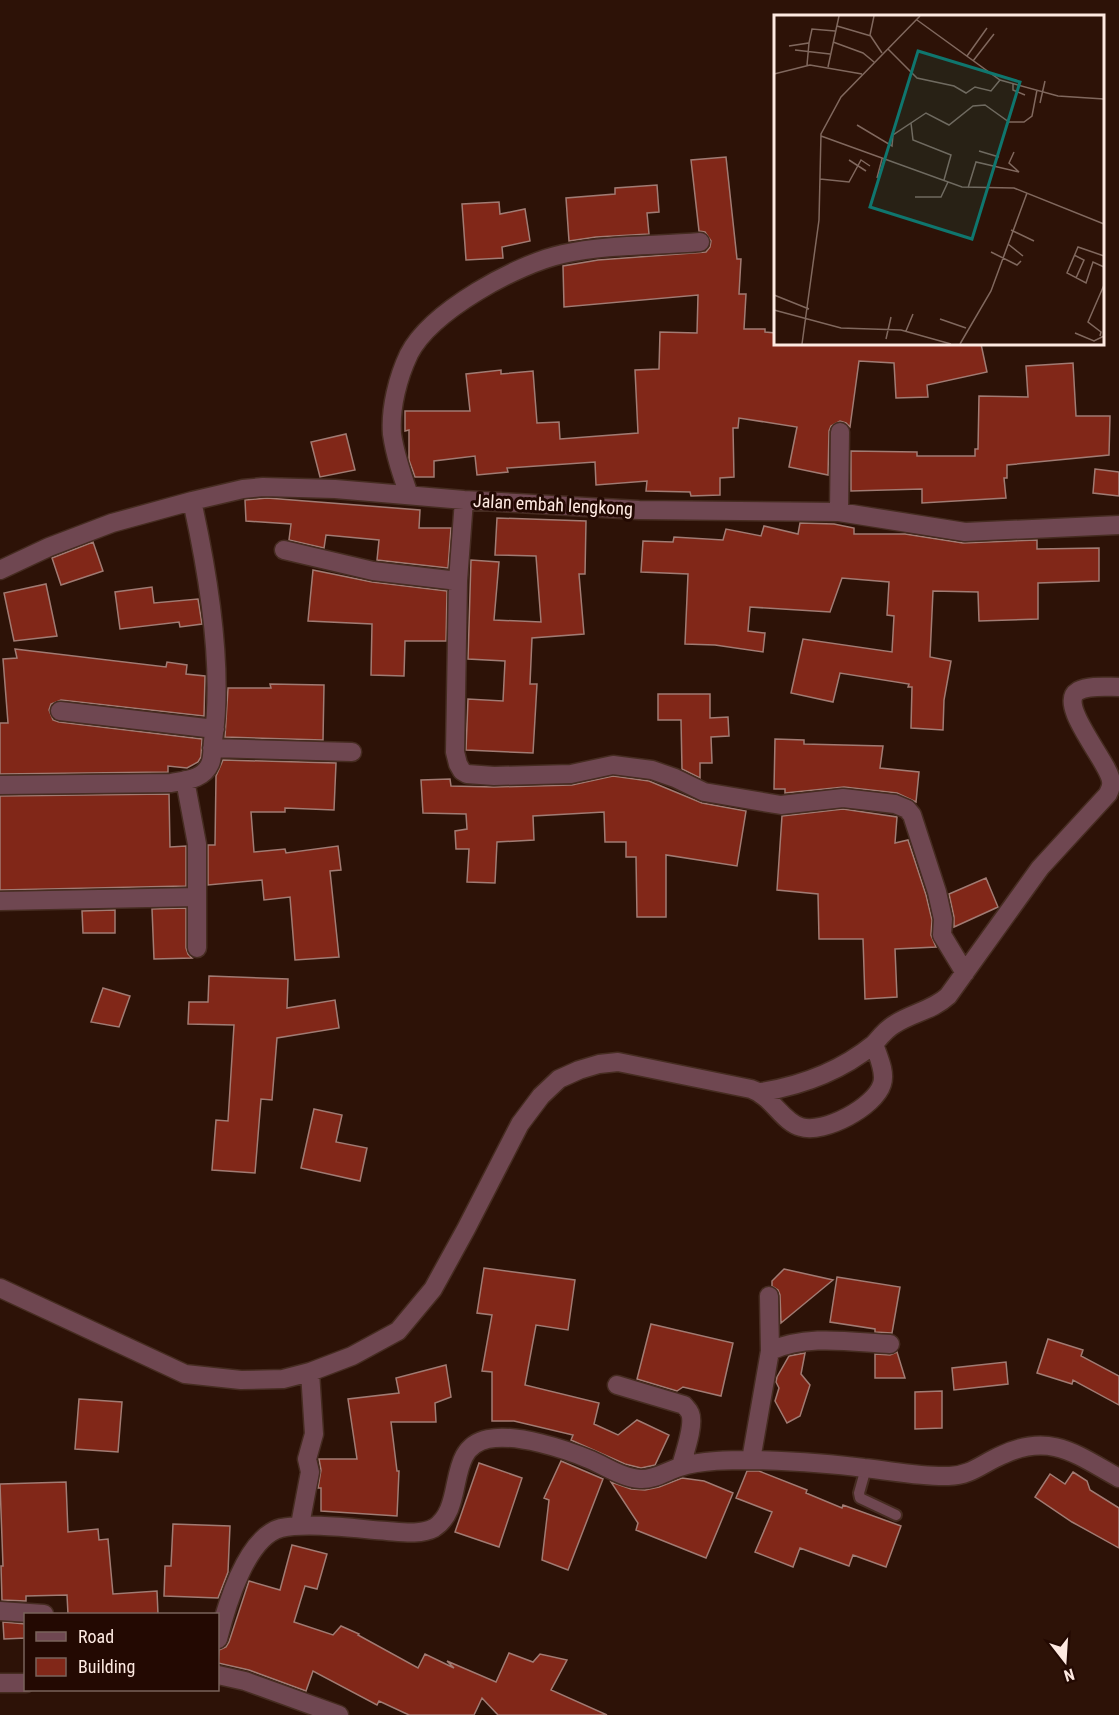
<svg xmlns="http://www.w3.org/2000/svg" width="1119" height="1715" font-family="'Roboto Condensed',sans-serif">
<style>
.building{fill:#812718;stroke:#a17b73;stroke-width:1.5}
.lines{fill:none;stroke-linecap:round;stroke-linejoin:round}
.service-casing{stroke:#462c21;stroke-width:14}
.minor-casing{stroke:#462c21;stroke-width:21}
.service{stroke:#6f4751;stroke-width:10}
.minor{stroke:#6f4751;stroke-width:18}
.labels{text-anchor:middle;stroke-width:6;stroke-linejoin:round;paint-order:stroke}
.street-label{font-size:18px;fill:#fde9e1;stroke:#230902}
.inset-road{fill:none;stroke:#80685e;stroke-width:1.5}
.view{fill:#0f766e;fill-opacity:0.15;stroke:#0f766e;stroke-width:3}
.inset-edge{fill:none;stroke:#fde9e1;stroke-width:3}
</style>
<rect width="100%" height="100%" fill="#2d1207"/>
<path class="building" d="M726 157 737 259H741L739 294H746L744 329H765V332L776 333V344H981L987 372 927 385 928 397 896 398 894 363 859 361 850 427 846 423 840 421 831 426 829 431 828 475 789 467 797 427 739 418 738 428H733L734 477 720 478V495L691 496 690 492 646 491 647 481 596 485 595 462 507 468 508 472 477 475 475 456 434 461V477H415L409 460V430L405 431V411H470L466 374 501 370V374L533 371 537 423 559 422 560 439 638 433 635 370 659 369 660 332 697 333 698 295 564 307 563 266 598 260 706 252 710 247 711 241 705 232 699 231 691 160Z
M657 185 659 212 647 213 649 234 596 237 569 241 566 198 615 194V188Z
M499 202 500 214 525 209 530 241 502 247 503 258 466 260 462 204Z
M1073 363 1076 416H1110L1109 455 1007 465V478H1004L1006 498 922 503V489L851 491V451L917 452V456H975V449H978L979 396 1028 397 1026 366Z
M346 434 355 470 320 477 311 442Z
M1095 469 1119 472V496L1093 493Z
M267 498 420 510 419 528H451L448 568 377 560 379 540 326 535 324 548 289 540 291 524 246 521 245 500Z
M497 518 586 521 585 574H579L584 634 532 638 530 684H537L533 753 466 750 468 699 503 701 505 661 468 659 471 560 499 562 494 620 541 622 536 556 495 555Z
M800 523 834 524 854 528V534H905L963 543 1037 540V549L1099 548V581L1038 583V619L979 621 978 592 933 591 930 657 951 661 944 700 943 730 911 728 912 687H908L909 684 840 673 833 702 791 693 803 639 892 652 894 616 887 615 889 582 842 578 830 612 750 607 748 631 765 633 763 652 715 645 685 644 688 574 641 572 643 541 673 542 674 537 723 540 726 529 761 536 764 526 798 534Z
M93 542 103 571 61 585 52 558Z
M313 570 372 582 447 591 446 641H405L404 676 371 675 372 624 308 621Z
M46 584 57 636 14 641 4 593Z
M152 587 154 603 198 599 202 624 180 627 179 622 120 629 115 592Z
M15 649 166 667 167 662 187 665 186 674 205 676 204 716 61 700 51 704 49 710 53 720 59 722 202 739 201 757 198 762 187 768 168 766V772L0 774V723H8L3 659 17 658Z
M270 684 324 685 323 740 225 737 228 688H271Z
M658 694H710V718L728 717 729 736 711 737 712 763H700V778L682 769 681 720H658Z
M775 739 804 740V744L883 746 880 768 919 772 916 802 897 793 844 787 785 793V789H774Z
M223 760 336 763 334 810 285 808V812H251L254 852 285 849 286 853 338 846 341 870 330 871 339 957 295 960 290 897 264 900 262 880 208 885V845H215L216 776Z
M613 776 649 781 702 803 746 811 737 866 666 855V917H637L636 857H626V842H605L604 812 533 816 534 840 497 842 495 883 467 882 469 849H456L455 831 467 829 466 814 423 813 421 780 450 779 451 786 494 787 572 785Z
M169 794 170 847 186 846V886L0 890V796Z
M843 809 897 817 895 843 908 840 926 895 932 920 931 935 936 947 895 949 897 997 865 999 863 939H819L818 894 777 890 782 816Z
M986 878 998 907 954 927V917L949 894Z
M186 908V948L188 954 192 958 154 959 152 909Z
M115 910V933H83L82 911Z
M209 976 288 979 287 1008 335 1000 339 1028 277 1038 272 1100 261 1099 255 1173 212 1170 216 1120 228 1121 234 1025 188 1024 189 1002H208Z
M103 988 130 996 119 1027 91 1022Z
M314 1109 342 1115 336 1142 367 1148 360 1181 301 1168Z
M484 1268 575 1280 568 1330 536 1325 525 1385 599 1403 594 1424 618 1435 637 1420 669 1435 655 1465 641 1468 625 1464 571 1440 573 1435 514 1421H492V1372L482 1371 492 1315 477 1313Z
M784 1269 833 1280 781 1323 780 1295 778 1290 772 1286V1281Z
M837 1277 900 1287 892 1333 875 1332V1329L830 1322Z
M651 1324 733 1343 721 1396 683 1387 677 1391 637 1379Z
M1048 1339 1083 1350 1081 1356 1119 1376V1405L1073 1380 1072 1384 1037 1373Z
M897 1352 905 1378H875V1354L890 1355Z
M805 1353 801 1374 810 1385 800 1416 787 1423 775 1401 779 1388 776 1382 777 1377 789 1356Z
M1006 1362 1008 1384 954 1390 952 1368Z
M446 1365 451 1397 435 1403 436 1422H391L397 1471H399L397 1516 321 1511V1488H318L321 1470 319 1459H357L348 1399 399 1393 396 1378Z
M942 1391V1428L915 1429V1392Z
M79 1399 122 1402 118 1452 75 1449Z
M561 1461 603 1479 568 1570 542 1560 549 1500 544 1498Z
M479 1463 522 1478 499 1547 455 1532Z
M747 1471H759L807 1490 806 1493 842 1508 843 1505 901 1526 886 1567 853 1555 849 1566 800 1548 793 1567 755 1552 772 1512 736 1498Z
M1073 1472 1087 1481 1090 1490 1119 1508V1548L1072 1522 1035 1497 1050 1474 1065 1484Z
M682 1478 704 1481 733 1493 706 1558 636 1530 638 1523 611 1482 631 1489 645 1490 659 1487Z
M66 1482 68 1532 98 1529 99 1540 108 1539 113 1594 157 1591 158 1614H68L67 1595 26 1596V1601L2 1600 1 1566H3L0 1484Z
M173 1524 230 1526 228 1572 218 1598 164 1596 165 1566H171Z
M292 1545 327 1554 317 1589 305 1586 294 1622 333 1635 341 1626 359 1634 358 1635 418 1668 425 1654 454 1668 447 1661 496 1682 509 1653 533 1662 540 1654 567 1660 551 1690 607 1715H498L482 1698 474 1715H409L379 1701 377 1705 313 1671 306 1691 249 1670 218 1663 219 1650 226 1647 229 1642 249 1581 280 1590Z
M3 1622 26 1624V1638L4 1639Z"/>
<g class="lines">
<defs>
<path id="service" d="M866 1468 859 1493 860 1498 896 1515"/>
<path id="minor" d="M409 495C402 475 395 455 392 434 390 408 398 377 409 354 431 311 517 264 563 254 608 244 655 246 700 242
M464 500 458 581 455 752 458 764 462 771 467 774 494 776 571 774 613 765 652 770 675 778 704 792 781 805 843 798 895 804 907 809 912 815 937 892 943 919 942 935 965 973
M839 512 840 432
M284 550 373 571 458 581
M0 570 49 547 112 523 192 501 243 489 263 487 335 489 464 500 639 510 839 512 965 532 1119 525
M60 711 215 729
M212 748 352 752
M185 780 197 844V948
M0 785 171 783C185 780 203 780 210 764 213 758 212 748 213 741 224 668 208 573 192 501
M0 901 197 897
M762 1092C804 1085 841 1071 874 1044
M0 1288 185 1374 241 1380 283 1379 310 1372 352 1356 398 1331 433 1289 466 1229 520 1124 541 1096 559 1079 579 1070 599 1064 618 1062 751 1089C772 1096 783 1123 801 1127 824 1134 875 1107 882 1084 886 1072 878 1056 874 1044 880 1037 886 1029 895 1024 912 1013 933 1010 948 996L1040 868 1108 794C1110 789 1112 786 1111 781 1109 762 1056 704 1078 691 1089 685 1107 687 1119 687
M770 1351C807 1334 851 1342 890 1344
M617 1385 684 1405C686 1408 689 1410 690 1413 695 1425 684 1454 681 1466
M751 1460 770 1351 769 1296
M300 1525 310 1472 307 1459 314 1434 310 1372
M0 1611 44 1614
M218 1639C226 1607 246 1537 281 1528 308 1522 358 1529 387 1531 401 1532 421 1535 434 1528 467 1507 444 1448 488 1439 516 1433 565 1449 591 1460 607 1467 623 1478 640 1479 654 1480 667 1471 680 1467 701 1460 731 1460 754 1460 790 1461 828 1463 864 1468 893 1471 920 1477 949 1476 970 1476 983 1463 1002 1455 1051 1432 1077 1455 1119 1478
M218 1675 245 1681 339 1715
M0 1683H26"/>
</defs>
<use href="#service" class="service-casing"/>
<use href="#minor" class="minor-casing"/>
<use href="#service" class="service"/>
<use href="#minor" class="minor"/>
</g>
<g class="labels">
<g class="street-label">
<text transform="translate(553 505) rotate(3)" y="6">Jalan embah lengkong</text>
</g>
</g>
<g transform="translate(774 15)">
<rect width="330" height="330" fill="#2d1207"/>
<path class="inset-road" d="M100 1 96 20 108 38M143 5 226 65 284 81 330 84M63 11 97 21M59 27 89 38 100 47M35 28 38 14 61 16M15 31 35 28 33 50M114 34 143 63 180 71 192 78 201 72 217 76 226 65M21 35 56 39M193 41 213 13M199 46 220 19M54 52 65 1M0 59 36 50 88 59M239 69V75L251 80M266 88 271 66M137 108 139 125 177 140 170 165M83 110 118 131 119 120 152 98 175 110 199 91 211 90 235 107H250L258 101 263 75M47 121 188 172 240 173 330 209M205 136 225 142M75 145 92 156M103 163 108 144M46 164 75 167 87 145 96 151M194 173 202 147 245 157 235 148 240 137M141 182H167L174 167M237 215 260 226M234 229 249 241M217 237 243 250 247 246M300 240 310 245 302 263M330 241 304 232 293 258 312 268 319 247 330 252M0 280 35 294M0 295 67 313 127 315 177 329M166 304 192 313M132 316 139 299M301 318 320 326 330 321M326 321 327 317 314 307 330 270M112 324 117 302M28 329 45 205 47 119 67 82 146 1M186 329 217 276 253 178"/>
<path class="view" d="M144 36 246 67 198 224 96 192Z"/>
<rect width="330" height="330" class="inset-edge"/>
</g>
<rect x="24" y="1613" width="195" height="78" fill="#230902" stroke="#7a635b" stroke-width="1.5"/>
<rect x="36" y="1632" width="30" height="9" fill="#6f4751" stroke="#7a635b" stroke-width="1.5"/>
<text x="78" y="1643" font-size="18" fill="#fde9e1">Road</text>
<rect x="36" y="1658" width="30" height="18" fill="#812718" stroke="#7a635b" stroke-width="1.5"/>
<text x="78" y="1673" font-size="18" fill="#fde9e1">Building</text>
<g transform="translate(1065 1661) rotate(163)" stroke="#230902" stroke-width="4.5" paint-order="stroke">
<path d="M0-4.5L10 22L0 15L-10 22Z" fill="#fde9e1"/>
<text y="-9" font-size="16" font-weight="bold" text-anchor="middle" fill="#fde9e1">N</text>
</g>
</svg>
